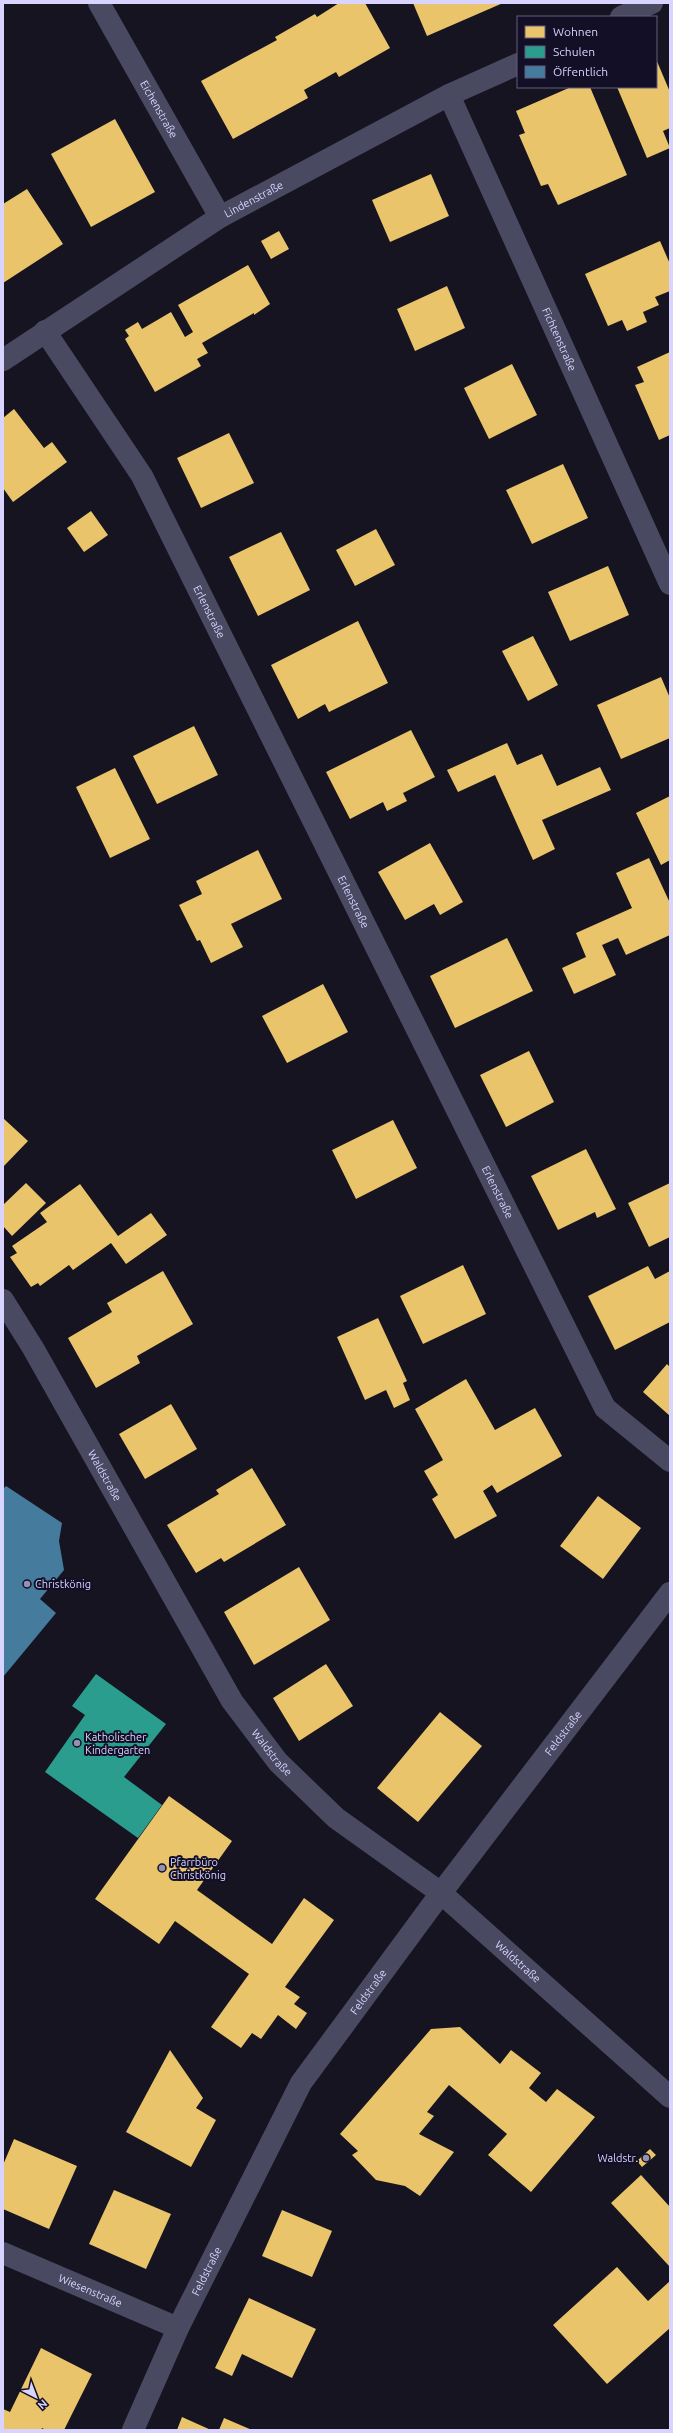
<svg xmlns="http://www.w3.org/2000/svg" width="673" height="2433" font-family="Ubuntu,sans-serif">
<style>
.homes{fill:#e9c46a}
.schools{fill:#2a9d8f}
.public{fill:#457b9d}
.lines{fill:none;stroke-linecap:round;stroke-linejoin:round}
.minor{stroke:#4a4962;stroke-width:22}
.poi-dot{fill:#9591b1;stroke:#130f26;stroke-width:1.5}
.labels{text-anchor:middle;stroke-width:4;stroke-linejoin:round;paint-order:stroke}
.street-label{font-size:11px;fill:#d9d4ff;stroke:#130f26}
.poi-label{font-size:11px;fill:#d9d4ff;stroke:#130f26;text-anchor:start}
</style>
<rect width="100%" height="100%" fill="#161421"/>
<path class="homes" d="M339 3H365L390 48 339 77 336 72 304 90 308 98 233 139 201 81 277 40 275 37 315 14 317 17Z
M413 3H503L427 36Z
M656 59 670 92V128L663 131 670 148 647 158 617 87H656Z
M571 87H590L627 175 558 205 548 184 541 186 519 135 525 133 516 111Z
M115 119 155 192 91 227 51 154Z
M431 174 449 216 390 242 372 200Z
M27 189 63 244 3 283V204Z
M279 231 289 249 271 259 261 241Z
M660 241 670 264V291L655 297 659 305 643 312 647 322 627 331 622 320 608 326 585 274Z
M248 265 270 304 254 315V313L202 343 208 353 197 359 201 366 155 392 125 339 129 336 125 330 138 322 142 329 171 312 185 337 193 332 178 305Z
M447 286 465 328 415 351 397 309Z
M670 352V435L659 440 635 385 644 382 637 367Z
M512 364 537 415 489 439 464 388Z
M14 409 44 448 52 442 67 462 13 502 3 488V418Z
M229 433 254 483 201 508 177 458Z
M563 464 588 518 532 544 506 490Z
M91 511 108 535 84 552 67 528Z
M376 529 395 565 355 586 336 550Z
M281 532 310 590 258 616 229 557Z
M608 566 629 615 570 641 548 592Z
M358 621 388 683 329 712 325 704 298 719 271 665Z
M533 636 558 685 528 701 502 651Z
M661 677 670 698V738L621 759 597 705Z
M194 726 218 775 157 804 133 756Z
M411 730 435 777 403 793 407 801 387 811 383 802 350 819 326 772Z
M507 743 517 765 542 754 557 786 600 767 611 790 542 820 555 849 533 860 495 775 458 792 447 770Z
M115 768 150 839 110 858 76 787Z
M670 796V860L661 865 636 813Z
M430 843 463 902 440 915 434 904 405 920 378 872Z
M258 850 282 899 231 924 243 947 211 963 200 940 197 941 179 905 202 894 196 881Z
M649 858 670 903V935L626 955 618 938 602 945 616 975 574 994 562 968 586 957 576 933 632 908 616 873Z
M507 938 533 991 455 1028 430 976Z
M323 984 348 1032 287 1063 262 1016Z
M529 1051 554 1102 506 1127 480 1075Z
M3 1118 28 1141 3 1167Z
M393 1120 417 1168 356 1199 332 1150Z
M586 1149 616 1209 597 1218 595 1212 558 1230 531 1176Z
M26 1183 46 1203 12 1236 3 1226V1205Z
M670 1183V1237L649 1247 628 1203Z
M80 1184 118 1236 151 1213 167 1235 126 1264 111 1243 73 1270 69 1265 40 1286 38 1283 31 1287 10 1257 17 1253 12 1246 47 1222 40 1213Z
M463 1265 486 1314 423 1344 400 1296Z
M648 1266 655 1279 670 1271V1322L615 1350 588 1296Z
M163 1271 193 1324 137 1356 140 1363 96 1388 68 1338 112 1312 107 1303Z
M378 1318 407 1381 403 1383 410 1400 394 1408 386 1390 365 1400 337 1337Z
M667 1364 670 1367V1416L643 1392Z
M466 1379 495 1430 535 1408 562 1456 497 1493 492 1485 483 1491 497 1516 455 1539 432 1499 438 1495 424 1471 443 1460 415 1409Z
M171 1404 197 1449 145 1479 119 1434Z
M252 1468 286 1525 224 1562 221 1558 196 1573 167 1525 219 1494 216 1490Z
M598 1496 641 1528 603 1579 560 1546Z
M299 1567 330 1620 254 1665 224 1612Z
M326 1664 353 1706 299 1741 273 1698Z
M440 1712 482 1746 418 1822 377 1788Z
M169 1796 232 1841 197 1890 272 1944 304 1898 334 1920 285 1987 300 1997 294 2004 307 2013 296 2029 278 2015 261 2039 252 2033 241 2048 211 2027 249 1974 175 1921 159 1944 95 1899Z
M460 2027 500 2064 511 2050 541 2073 529 2088 546 2102 557 2089 595 2117 531 2192 488 2155 507 2134 449 2085 427 2112 434 2116 419 2134 454 2152 420 2196 405 2186 376 2180 352 2155 358 2151 340 2134 431 2029Z
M170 2050 203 2098 196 2108 216 2120 191 2167 126 2132Z
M14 2139 77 2166 49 2229 3 2209V2165Z
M650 2149 656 2155 642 2167 637 2161Z
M641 2175 670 2207V2267L611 2203Z
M114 2190 171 2214 146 2269 89 2244Z
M282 2210 332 2231 312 2277 262 2256Z
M617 2267 648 2301 670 2281V2328L607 2384 553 2325Z
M249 2298 316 2329 292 2378 242 2354 232 2376 215 2368Z
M41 2348 92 2374 64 2430H46L42 2428 41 2430H3V2409L10 2412Z
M182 2417 211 2430H177Z
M224 2418 252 2430H219Z"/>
<path class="schools" d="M96 1674 166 1724 124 1777 162 1805 138 1838 45 1772 85 1715 72 1706Z"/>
<path class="public" d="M6 1486 62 1523 59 1541 64 1570 40 1599 56 1613 3 1677V1489Z"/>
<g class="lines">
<g class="minor">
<path id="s1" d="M99 3 220 217"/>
<path d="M621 17 652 3"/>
<path id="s2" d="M449 95 670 584"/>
<path id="s3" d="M45 331 142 476 605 1408 670 1461"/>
<path id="s4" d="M3 360 220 217 449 95 518 64"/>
<path id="s5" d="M3 1300 33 1348 232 1701 278 1762 336 1818 441 1893 670 2097"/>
<path id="s6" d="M3 2253 178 2328"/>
<path id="s7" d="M133 2430 178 2328 301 2083 441 1893 670 1593"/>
</g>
</g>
<g class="poi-dot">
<circle cx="27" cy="1584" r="4"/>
<circle cx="77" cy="1743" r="4"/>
<circle cx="162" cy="1868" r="4"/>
<circle cx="646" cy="2158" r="4"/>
</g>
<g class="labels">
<g class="street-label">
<text dy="4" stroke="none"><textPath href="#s1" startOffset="122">Eichenstraße</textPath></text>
<text dy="4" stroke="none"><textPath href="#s4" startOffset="298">Lindenstraße</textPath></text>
<text dy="4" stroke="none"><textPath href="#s2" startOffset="268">Fichtenstraße</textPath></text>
<text dy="4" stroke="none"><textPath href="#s3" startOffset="326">Erlenstraße</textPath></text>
<text dy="4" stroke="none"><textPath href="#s3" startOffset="650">Erlenstraße</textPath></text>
<text dy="4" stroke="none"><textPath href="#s3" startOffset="974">Erlenstraße</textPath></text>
<text dy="4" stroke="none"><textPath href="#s5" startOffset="203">Waldstraße</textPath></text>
<text dy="4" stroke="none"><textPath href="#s7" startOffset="823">Feldstraße</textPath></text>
<text dy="4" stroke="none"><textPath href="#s5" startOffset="527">Waldstraße</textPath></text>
<text dy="4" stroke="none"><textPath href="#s5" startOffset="851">Waldstraße</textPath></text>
<text dy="4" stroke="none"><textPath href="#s7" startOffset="499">Feldstraße</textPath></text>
<text dy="4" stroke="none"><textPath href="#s7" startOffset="175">Feldstraße</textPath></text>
<text dy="4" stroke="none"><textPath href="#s6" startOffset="95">Wiesenstraße</textPath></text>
</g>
<g class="poi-label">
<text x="35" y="1588">Christkönig</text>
<text x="85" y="1741">Katholischer<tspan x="85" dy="13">Kindergarten</tspan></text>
<text x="170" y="1866">Pfarrbüro<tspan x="170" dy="13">Christkönig</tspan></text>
<text x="638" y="2162" text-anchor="end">Waldstr.</text>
</g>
</g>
<rect width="673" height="2433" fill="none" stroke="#d9d4ff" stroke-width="8"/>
<rect x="517" y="16" width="140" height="72" fill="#130f26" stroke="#625e7d"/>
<rect x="525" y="26" width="20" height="12" fill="#e9c46a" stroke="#625e7d"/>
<text x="553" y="36" font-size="12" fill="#d9d4ff">Wohnen</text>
<rect x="525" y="46" width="20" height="12" fill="#2a9d8f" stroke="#625e7d"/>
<text x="553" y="56" font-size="12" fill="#d9d4ff">Schulen</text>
<rect x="525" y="66" width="20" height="12" fill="#457b9d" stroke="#625e7d"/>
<text x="553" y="76" font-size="12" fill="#d9d4ff">Öffentlich</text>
<g transform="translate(36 2397) rotate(138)" stroke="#130f26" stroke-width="3" paint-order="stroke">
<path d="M0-3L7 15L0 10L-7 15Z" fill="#d9d4ff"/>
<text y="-6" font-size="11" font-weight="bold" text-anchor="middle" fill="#d9d4ff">N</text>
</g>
</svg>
